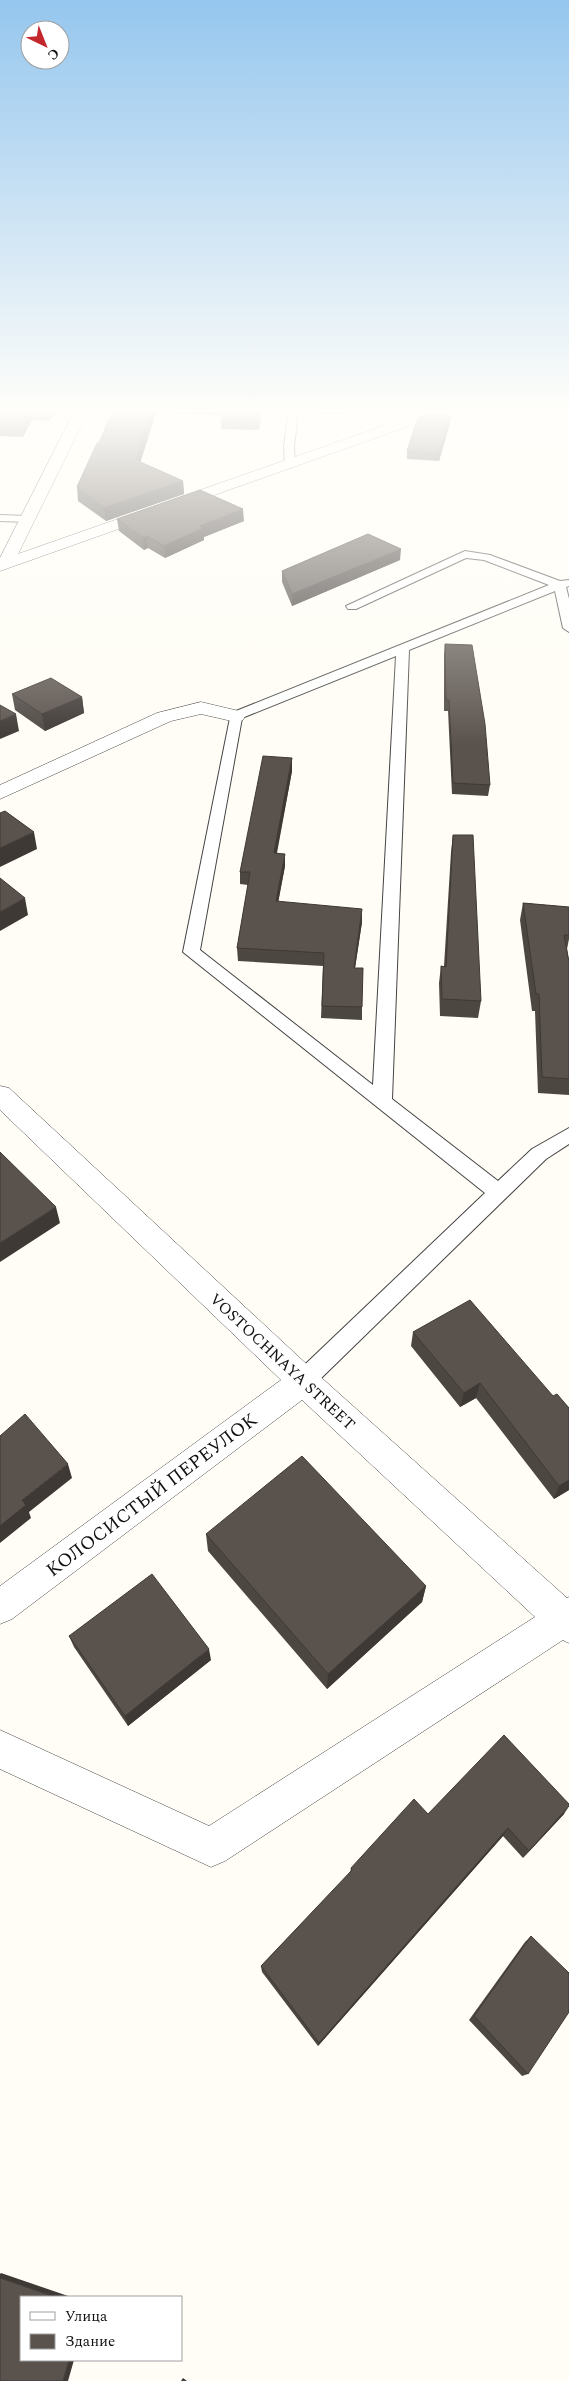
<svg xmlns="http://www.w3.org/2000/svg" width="569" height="2381" font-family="Spectral,serif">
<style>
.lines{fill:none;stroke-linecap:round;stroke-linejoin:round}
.service-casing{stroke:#444;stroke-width:2}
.minor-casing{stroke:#444;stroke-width:1}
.tertiary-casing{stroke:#444;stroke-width:1}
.service{fill:#fff;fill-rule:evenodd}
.minor{fill:#fff;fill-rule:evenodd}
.tertiary{fill:#fff;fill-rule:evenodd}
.wall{fill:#4d4742}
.shaded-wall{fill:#3f3936}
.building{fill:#5a524d;stroke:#3f3936}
.labels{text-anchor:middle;stroke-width:5;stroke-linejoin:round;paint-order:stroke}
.street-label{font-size:16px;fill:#111;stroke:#fff}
.near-street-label{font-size:19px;fill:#111;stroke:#fff}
</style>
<rect width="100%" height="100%" fill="#fffdf5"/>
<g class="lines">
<defs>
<path id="service" d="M288 412H298L294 447 295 465 290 468 285 465 284 447Z
M0 515 28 516 34 519 28 522 0 521Z
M465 551 490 555 560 581 569 580V586L566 587 569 599V632L563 628 555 591 409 650 392 1099 498 1181 532 1149 569 1128V1144L546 1159 311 1388 303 1391 295 1388 292 1381 295 1374 485 1193 183 952 231 713 549 585 484 560 466 558 356 609H348L346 606ZM396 656 373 1085 200 950 242 718Z"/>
<path id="minor" d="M74 412H88L18 554 423 412H442L440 415 0 571V558Z
M201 702 243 712 245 716 243 720 236 722 201 714 171 721 0 799V785L157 713Z
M0 1086 9 1088 314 1371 567 1598 569 1597V1636L225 1861 211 1867 0 1769V1730L209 1826 535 1617 302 1400 12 1619 0 1624V1586L281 1380 0 1110Z"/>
<path id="tertiary" d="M563 1601 569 1604V1643C555 1637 551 1633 545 1619L551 1607Z"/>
</defs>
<use href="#service" class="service-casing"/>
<use href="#minor" class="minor-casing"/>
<use href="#tertiary" class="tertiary-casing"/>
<use href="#service" class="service"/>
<use href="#minor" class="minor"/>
<use href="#tertiary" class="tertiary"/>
</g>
<path class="wall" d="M0 412H57L49 421 32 420 23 437 0 436Z
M112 412H262L259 430 221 429V415L156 413 140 462 183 481 184 494 106 521 78 501 77 487 99 443Z
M320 412H347V414H320Z
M450 423 439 461 407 459V451Z
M117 519 244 521 204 537V540L165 558 148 548 144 550 119 531Z
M400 560 292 606 282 582V571Z
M445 644 490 785 488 796 452 794 448 711H444V655Z
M12 694 82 697 84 713 45 731 15 710Z
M292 758V771L277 853 285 866 278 902 362 922 355 968 362 1007V1020L321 1018 323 966 238 961 237 948 248 885 240 884V872Z
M453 835 481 1001 478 1018 440 1016 439 983 441 966H444L451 852Z
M523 903 569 907V939L567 949 569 962V1095L538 1093 535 1011H532L520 920Z
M413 1332 553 1396 569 1408V1490L554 1499 476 1398 460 1407 411 1346Z
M206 1534 426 1586 422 1602 327 1689 208 1551Z
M69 1636 211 1660 128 1726 74 1647Z
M428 1814H564L523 1858 503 1836 318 2046 262 1972 261 1966 350 1873 351 1868Z
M531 1936 528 2074 522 2076 469 2020 525 1942Z"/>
<path class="shaded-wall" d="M28 412H31L32 420 23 437 21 425Z
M48 412H57L49 421Z
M151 412H156V413L137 473 136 460Z
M260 412H262L259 430V417Z
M451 415 450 423 439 461V453Z
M183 481 184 494 106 521 104 508Z
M243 509 244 521 204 537V540L165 558 164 546 200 526Z
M147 536 148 548 144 550 143 538Z
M401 549 400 560 292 606V594Z
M82 697 84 713 45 731 42 714Z
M16 714 19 731 0 739V721Z
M292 758V771L274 866V853Z
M34 832 37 849 0 867V848Z
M285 854V866L276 914V901Z
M25 898 28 915 0 931V912Z
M362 909V922L353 981 354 968Z
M56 1207 60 1223 0 1262V1243Z
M480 1383 476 1398 460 1407 464 1393Z
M68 1464 72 1478 29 1512 31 1518 0 1543V1526L22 1500Z
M569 1480V1490L554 1499 559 1486Z
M426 1586 422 1602 327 1689 328 1674Z
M209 1649 211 1660 128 1726 125 1716Z
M569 1806 564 1814 523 1858 529 1851Z
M508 1828 503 1836 318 2046 319 2043Z
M1 2273 71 2297H55L0 2278V2274Z
M69 2360H74L68 2381H63Z
M183 2378 187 2381H181Z"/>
<path class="building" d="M0 412H28L21 425 0 424Z
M112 412H151L136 460 183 481 104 508 77 487 97 443H99Z
M221 412H260L259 417 220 416Z
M429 414 451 415 439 453 407 451 418 417Z
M200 490 243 509 200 526 203 528 164 546 147 536 143 538 117 519Z
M368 534 401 549 292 594 282 571Z
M445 644 472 645 485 724 490 785 453 783 449 700H446Z
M51 678 82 697 42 714 12 694Z
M0 705 16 714 0 721Z
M263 756 292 758 274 853 285 854 276 901 362 909 354 968H363L362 1007 322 1006 324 953 237 948 250 872H240Z
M5 811 34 832 0 848V813Z
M453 835H473L481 1001 442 999 441 966 446 967Z
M0 878 25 898 0 912Z
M523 903 569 907V935H564L569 962V1079L542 1077 539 994H536Z
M0 1152 56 1207 0 1243Z
M470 1300 553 1396 557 1394 569 1408V1480L559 1486 480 1383 464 1393 413 1332Z
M25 1414 68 1464 22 1500 26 1505 0 1526V1436Z
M302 1456 426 1586 328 1674 206 1534Z
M152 1574 209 1649 125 1716 69 1636Z
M504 1735 569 1804V1806L529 1851 508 1828 319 2043 261 1966 352 1870 351 1868 414 1799 428 1814Z
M531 1936 569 1973V2012L528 2074 474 2016Z
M0 2278 55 2297H21V2360H69L63 2381H0Z"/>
<linearGradient id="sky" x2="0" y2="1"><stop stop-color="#95c6ee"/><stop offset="0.55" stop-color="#fffefa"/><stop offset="1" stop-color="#fffefa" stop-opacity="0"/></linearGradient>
<rect width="569" height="745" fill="url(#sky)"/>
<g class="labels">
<g class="street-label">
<text transform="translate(283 1361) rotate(43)" y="6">VOSTOCHNAYA STREET</text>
</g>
<g class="near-street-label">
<text transform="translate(151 1494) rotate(-37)" y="7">КОЛОСИСТЫЙ ПЕРЕУЛОК</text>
</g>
</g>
<rect x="20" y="2296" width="162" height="65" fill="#ffffff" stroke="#a0a0a0"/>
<rect x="30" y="2312" width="25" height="8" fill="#ffffff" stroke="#a0a0a0"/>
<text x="65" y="2321" font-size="15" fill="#111111">Улица</text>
<rect x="30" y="2334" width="25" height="15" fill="#5a524d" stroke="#a0a0a0"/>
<text x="65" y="2346" font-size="15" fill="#111111">Здание</text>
<g transform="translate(45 45) rotate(137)"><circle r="24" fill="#ffffff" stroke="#a0a0a0"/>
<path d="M0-4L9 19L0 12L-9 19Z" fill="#c4262e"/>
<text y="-8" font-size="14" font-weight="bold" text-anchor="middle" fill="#111111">С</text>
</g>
</svg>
